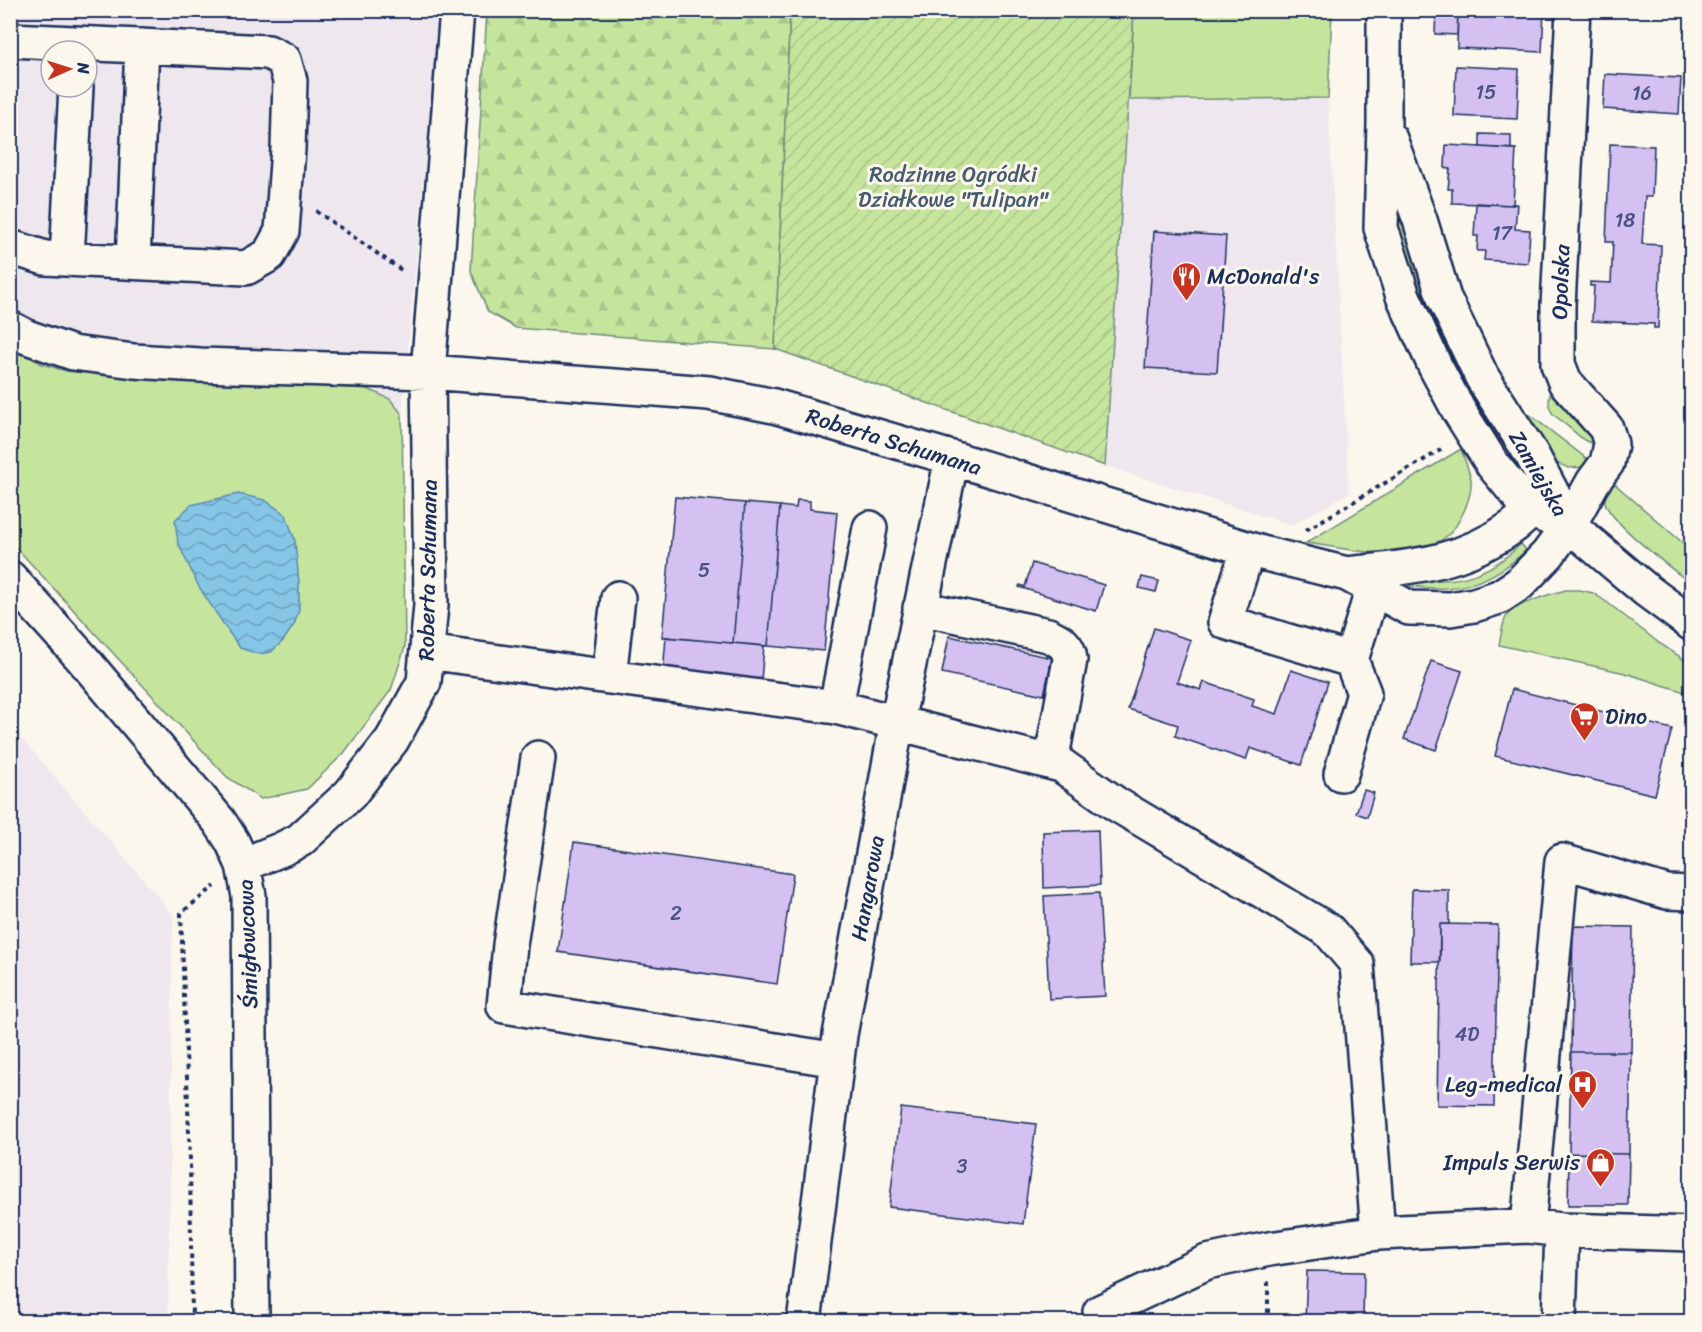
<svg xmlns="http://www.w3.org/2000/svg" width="1702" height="1332" font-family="Sriracha,sans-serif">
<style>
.built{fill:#efe7ee;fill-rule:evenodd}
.green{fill:#c5e59d;stroke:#708a7e;stroke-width:1.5}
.forest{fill:url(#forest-firs);stroke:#708a7e;stroke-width:1.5}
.garden{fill:url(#garden-furrows);stroke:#708a7e;stroke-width:1.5}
.water{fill:url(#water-waves);stroke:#5b89b0;stroke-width:1.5}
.building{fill:#d4c1f2;stroke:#1b2f5e;stroke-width:1.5}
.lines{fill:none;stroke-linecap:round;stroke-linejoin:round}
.minor-casing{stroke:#1b2f5e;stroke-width:38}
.path{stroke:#1b2f5e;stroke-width:4;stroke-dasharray:4.5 4.5;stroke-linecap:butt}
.minor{stroke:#fbf7ec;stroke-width:33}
.labels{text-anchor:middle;stroke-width:6;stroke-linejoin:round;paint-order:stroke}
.number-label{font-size:20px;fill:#495483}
.park-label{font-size:22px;fill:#465c6e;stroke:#fbf7ec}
.poi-label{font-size:22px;fill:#1b2f5e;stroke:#fbf7ec;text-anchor:start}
.street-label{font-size:22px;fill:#1b2f5e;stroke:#fbf7ec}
</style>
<defs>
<pattern id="forest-firs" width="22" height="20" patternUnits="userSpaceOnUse" patternTransform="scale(1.5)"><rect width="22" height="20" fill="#c5e59d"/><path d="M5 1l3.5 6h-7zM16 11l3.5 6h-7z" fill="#a9c58a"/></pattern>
<pattern id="garden-furrows" width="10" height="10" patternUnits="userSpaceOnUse" patternTransform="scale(1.5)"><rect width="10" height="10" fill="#c5e59d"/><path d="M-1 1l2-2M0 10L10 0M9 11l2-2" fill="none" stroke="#a9c58a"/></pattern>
<pattern id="water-waves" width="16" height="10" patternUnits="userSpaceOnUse" patternTransform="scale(1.5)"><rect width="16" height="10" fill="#85c5e6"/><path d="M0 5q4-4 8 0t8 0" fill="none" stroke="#6ca0be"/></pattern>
</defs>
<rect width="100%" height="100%" fill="#fbf7ec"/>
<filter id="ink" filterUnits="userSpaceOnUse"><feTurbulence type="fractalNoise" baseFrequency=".0167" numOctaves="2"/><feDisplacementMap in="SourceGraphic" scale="12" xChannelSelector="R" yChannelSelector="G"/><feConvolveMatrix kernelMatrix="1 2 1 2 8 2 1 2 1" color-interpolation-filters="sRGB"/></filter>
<g filter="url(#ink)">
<path class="built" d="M10 11H439L402 414 390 399 66 371 42 364 11 346ZM51 51H87V87H51Z
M1328 98 1349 493 1292 525 1105 466 1129 100Z
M10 725 173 914 168 1321H11Z"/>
<path class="green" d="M1134 11H1332L1328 98 1129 100Z
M1399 219H1402L1485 409 1477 414C1465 391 1450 368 1440 344 1423 305 1408 264 1397 222Z
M11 346 42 364 66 371 98 374 368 389 390 399 402 414 405 647 391 690 344 753 307 789 261 799 227 777 11 542Z
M1554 384 1600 447 1584 440 1553 414C1546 405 1549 394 1554 384Z
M1520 410 1530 415 1591 462 1584 467 1569 468 1554 462Z
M1499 428 1521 468 1515 467 1492 433Z
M1461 449C1464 458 1469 470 1471 480 1472 492 1466 508 1460 519 1433 572 1353 549 1306 543Z
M1609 479 1691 550V584C1673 569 1609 522 1605 502 1603 494 1607 487 1609 479Z
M1521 544 1526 550C1491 584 1456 593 1410 586L1411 578C1456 585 1488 576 1521 544Z
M1566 590H1580L1593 593 1608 603 1659 643 1691 664V694L1625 673 1499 645C1501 636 1502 625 1506 617 1512 605 1553 593 1566 590Z"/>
<path class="forest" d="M487 11H790L775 349 516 328 488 312 471 271Z"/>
<path class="garden" d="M790 11H1134L1105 466 775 349Z"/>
<path class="water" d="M238 494 265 500 286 515 295 541 299 583V610L294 625 283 641 271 652 259 654 240 648 228 631 199 587 178 543 175 520 191 505Z"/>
<path class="building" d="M1436 10H1458L1457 35 1435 34Z
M1458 10H1544L1542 52 1457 48Z
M1456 66 1519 69 1517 119 1454 116Z
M1605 74 1681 78 1679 114 1603 109Z
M1480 134 1511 135V149L1480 147Z
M1610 144 1654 146 1652 197H1645L1642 244 1661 245 1658 328H1654V324L1592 321 1594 286H1590V282L1611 283 1613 242H1606Z
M1446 145 1516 149 1513 205 1452 203V189H1448L1450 169 1445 168Z
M1476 203 1513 205 1512 204H1517L1515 229 1530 230 1528 263 1484 260 1485 251H1477L1478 236H1474Z
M1154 231 1226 236 1217 372 1145 368Z
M675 497 745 503 733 643 662 637Z
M797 500 810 501V509L837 512 824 651 768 646 780 506 796 508Z
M745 503 780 506 768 646 733 643Z
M1032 563 1104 585 1096 611 1019 587 1020 585 1025 587Z
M1142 577 1159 581 1156 592 1139 588Z
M1154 628 1191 640 1177 682 1201 690 1204 682 1254 699 1252 706 1277 714 1291 670 1328 682 1301 765 1250 748 1246 760 1175 736 1178 725 1128 709Z
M949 636 1052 658 1044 695 942 673Z
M666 637 764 646 761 681 663 673Z
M1431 661 1462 671 1436 750 1404 739Z
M1512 689 1672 729 1655 795 1495 756Z
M1364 790 1374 793 1367 817 1356 813Z
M1098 830 1100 885 1044 888 1043 832Z
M574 842 793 874 777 984 558 952Z
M1412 889 1449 890V924H1440V962H1410Z
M1099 893 1105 996 1049 999 1044 896Z
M1440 924 1498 925 1494 1106 1437 1105Z
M1573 926 1633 927 1631 1052H1571Z
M1571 1052H1631L1629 1154 1569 1153Z
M901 1108 1036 1124 1023 1224 889 1207Z
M1569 1153 1629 1154 1628 1205H1568Z
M1307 1271 1364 1272 1363 1322H1305Z"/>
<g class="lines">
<defs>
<path id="minor" d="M1384 10V123L1381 228 1403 296 1435 366 1459 411 1493 465 1531 511 1569 525 1646 590 1692 624
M10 40 268 52 284 60 290 81 288 149 282 231 269 255 246 268 45 258 10 247
M1390 139 1420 220 1444 298 1482 377 1532 455 1569 525
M67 259 76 87
M133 262 142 46
M10 328 27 337 73 353 134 361 200 365 428 372 709 393 774 406 952 458 1262 553 1347 574 1409 608 1450 609 1474 605 1499 597 1519 584 1548 554 1569 525 1593 482 1607 463 1611 444 1606 428 1565 382 1558 364V306L1573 10
M1248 549 1225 622 1351 660
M1347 574C1409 567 1458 565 1511 528 1524 519 1534 507 1545 497
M10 578 82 658 219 821 232 841 243 865 249 896 252 1322
M618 598 609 677 836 707 1061 765 1116 804 1328 930 1357 964 1378 1233
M920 608 1048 635C1061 641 1069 645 1070 660L1051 762
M427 652 609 677
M836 707 870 528
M538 758 510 945 504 1006 837 1060
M1341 774 1364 693 1351 660 1373 588
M243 865 282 849 300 840 350 794 392 740 424 682 431 605 428 372 457 10
M1528 1226 1562 861 1667 892 1692 893
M1100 1312 1207 1262 1269 1249 1378 1233 1528 1226 1562 1230 1692 1234
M804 1322 840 1035 897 722 952 458
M1559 1322 1562 1230"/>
</defs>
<use href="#minor" class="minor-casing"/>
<path class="path" d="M316 211 404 272
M1306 530 1444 448
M1688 833 1692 831
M192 1322 190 1161 181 913 215 886
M1268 1322V1280"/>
<use href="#minor" class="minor"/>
</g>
</g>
<defs>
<symbol id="restaurant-pin" viewBox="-11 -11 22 30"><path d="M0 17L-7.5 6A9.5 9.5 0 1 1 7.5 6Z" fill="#c8321e" stroke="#fbf7ec"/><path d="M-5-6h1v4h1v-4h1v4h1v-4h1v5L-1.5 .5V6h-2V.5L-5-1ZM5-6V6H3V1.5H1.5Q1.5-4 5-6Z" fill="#fff"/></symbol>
<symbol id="supermarket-pin" viewBox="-11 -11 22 30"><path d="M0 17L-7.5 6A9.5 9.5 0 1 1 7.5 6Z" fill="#c8321e" stroke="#fbf7ec"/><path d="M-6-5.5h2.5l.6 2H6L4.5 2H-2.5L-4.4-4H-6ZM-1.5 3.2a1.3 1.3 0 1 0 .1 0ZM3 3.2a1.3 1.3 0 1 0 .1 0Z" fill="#fff"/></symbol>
<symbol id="hospital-pin" viewBox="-11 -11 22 30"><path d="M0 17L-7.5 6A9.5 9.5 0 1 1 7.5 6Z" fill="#c8321e" stroke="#fbf7ec"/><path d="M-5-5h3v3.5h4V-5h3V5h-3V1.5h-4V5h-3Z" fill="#fff"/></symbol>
<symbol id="shop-pin" viewBox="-11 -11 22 30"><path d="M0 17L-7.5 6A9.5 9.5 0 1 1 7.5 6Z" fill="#c8321e" stroke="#fbf7ec"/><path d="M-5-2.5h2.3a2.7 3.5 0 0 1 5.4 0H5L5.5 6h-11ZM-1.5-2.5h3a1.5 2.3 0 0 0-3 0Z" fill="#fff"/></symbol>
</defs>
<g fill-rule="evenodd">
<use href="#restaurant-pin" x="1170" y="260" width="33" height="45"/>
<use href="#supermarket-pin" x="1568" y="700" width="33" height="45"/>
<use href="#hospital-pin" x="1566" y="1068" width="33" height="45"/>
<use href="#shop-pin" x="1584" y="1146" width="33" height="45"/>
</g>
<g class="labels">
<g class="number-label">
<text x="1486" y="99">15</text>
<text x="1642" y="100">16</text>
<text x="1625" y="227">18</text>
<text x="1502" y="240">17</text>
<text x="704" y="577">5</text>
<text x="676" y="920">2</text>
<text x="1467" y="1041">4D</text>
<text x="962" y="1173">3</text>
</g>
<g class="park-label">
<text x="953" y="182">Rodzinne Ogródki<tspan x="953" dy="25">Działkowe "Tulipan"</tspan></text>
</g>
<g class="poi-label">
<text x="1207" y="284">McDonald's</text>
<text x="1605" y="724">Dino</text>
<text x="1562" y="1092" text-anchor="end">Leg-medical</text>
<text x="1580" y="1170" text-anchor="end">Impuls Serwis</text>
</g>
<g class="street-label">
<text transform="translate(1560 282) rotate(-88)" y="8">Opolska</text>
<text transform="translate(894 441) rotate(17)" y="8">Roberta Schumana</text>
<text transform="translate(1539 473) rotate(60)" y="8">Zamiejska</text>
<text transform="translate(427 570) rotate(-89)" y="8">Roberta Schumana</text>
<text transform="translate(867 888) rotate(-80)" y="8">Hangarowa</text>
<text transform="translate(247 944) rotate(-92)" y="8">Śmigłowcowa</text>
</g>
</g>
<rect width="1702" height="1332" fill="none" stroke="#fbf7ec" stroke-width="36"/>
<rect x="18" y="18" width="1666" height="1296" fill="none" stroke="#1b2f5e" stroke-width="2" filter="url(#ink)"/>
<g transform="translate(69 69) rotate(87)"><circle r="28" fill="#fbf7ec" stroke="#a1a7b3" stroke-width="1.5"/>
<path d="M0-4.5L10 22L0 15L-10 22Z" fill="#c8321e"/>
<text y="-9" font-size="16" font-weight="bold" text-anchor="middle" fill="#1b2f5e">N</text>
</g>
</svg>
